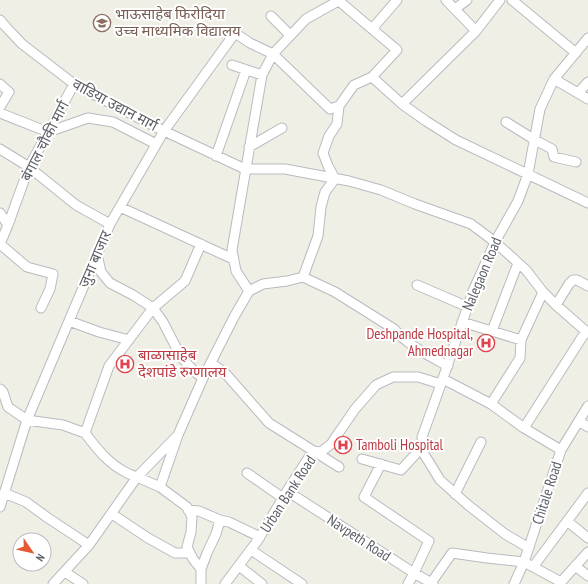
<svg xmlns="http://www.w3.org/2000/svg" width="588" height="584" font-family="'PT Sans Narrow','Noto Sans Devanagari',sans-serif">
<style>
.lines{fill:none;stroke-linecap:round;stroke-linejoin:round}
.minor-casing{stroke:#b8babf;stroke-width:11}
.minor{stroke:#fff;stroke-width:9}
.labels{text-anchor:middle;stroke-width:4;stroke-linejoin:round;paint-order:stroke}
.education-label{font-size:15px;fill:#785e54;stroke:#fff;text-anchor:start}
.street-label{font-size:15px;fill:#5d6066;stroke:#fff}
.health-label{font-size:15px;fill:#be3a42;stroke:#fff;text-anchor:start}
</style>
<rect width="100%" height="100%" fill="#f0efe6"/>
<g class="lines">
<defs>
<path id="minor" d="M446 0 476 31
M512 0 576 53
M339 1 397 50 372 77
M455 9 467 0
M271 16 290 35
M0 20 6 27 22 44 74 84 164 131 245 169H285L349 181 381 190 415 204 471 224 495 242 526 270 543 292 556 305 588 333
M372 29 397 0
M232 65 262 75
M554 79 588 99
M0 84 9 92 0 107
M578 93 588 82
M402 104 476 31 500 0
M0 113 48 132 88 118 113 122 156 144
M506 122 535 140 552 149 554 157 576 162
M249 147 282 128
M0 149 29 167 76 205 110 224
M216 156 246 70
M335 179 328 166 323 153 329 136 337 124 339 106
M120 207 233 259
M0 213 8 225
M0 244 8 225 29 167 74 84
M0 244 27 267 53 274 50 289 41 308
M97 254 101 272 110 283 133 295 153 308 163 322 181 357 195 372 203 378
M303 277 335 292 394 329C409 346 428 355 448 366
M417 285 468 307
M249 291 236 271 232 250 262 75 273 54 306 19 340 0
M556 305 569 284 573 280H577L588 286
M69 321 99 332 129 340
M462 322 521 340
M492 331 518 263
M211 363 225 373 269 423 339 467
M443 379 491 404 524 428 561 450
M0 389 3 392 8 407 27 420 63 425 85 433
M491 404 520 358 521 340 543 292
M579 421 588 427
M524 428 586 331
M176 437 137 477C114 470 99 452 85 433L109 366 153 308 185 281 201 244
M362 459 401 470 423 446
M381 464 364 497 429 541 414 573 408 584
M247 473 283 498
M160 487 178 435 203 378 234 317 249 291 263 284 287 281 303 277 318 236 321 207 325 192 335 179
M287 491 414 573 433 584
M4 493 26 502 48 518 89 545
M455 494 481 442
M0 507 27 420 110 224 164 131 235 33 250 43 273 54 330 109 339 106 354 85 372 77 402 104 426 121 456 140 588 203
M188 510 199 511 220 520 229 522 260 537
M112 514 148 538 175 553H190
M567 521 588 538
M529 548 505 534 468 505 440 480 424 454 422 437 441 384 473 291 495 242 518 201 528 174 540 109 554 79 588 38
M251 550 302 584
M239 566 262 584
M575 566 588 576
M533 567 588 493
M201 569 207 553 216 534 220 520
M65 572 83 584
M431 583 452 553 487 558 524 562 561 582 588 552
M53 584 89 545 137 477 160 487 187 507 192 517 191 532 187 547 193 559 201 569V584
M225 584 258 540 287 491 313 451 321 452 331 444 355 409 376 385 393 377H418L441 384
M514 584 524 562 561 450 588 406"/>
</defs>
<use href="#minor" class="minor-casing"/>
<use href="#minor" class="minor"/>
</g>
<defs>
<symbol id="school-ring" viewBox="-11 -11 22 22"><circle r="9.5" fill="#fff" stroke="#8d6e63" stroke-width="1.5"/><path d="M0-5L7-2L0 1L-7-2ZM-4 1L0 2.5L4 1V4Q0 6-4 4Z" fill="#8d6e63"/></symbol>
<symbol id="hospital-ring" viewBox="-11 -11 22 22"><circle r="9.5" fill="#fff" stroke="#e0444e" stroke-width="1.5"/><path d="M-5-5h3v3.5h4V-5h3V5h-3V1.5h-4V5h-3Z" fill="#e0444e"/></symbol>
</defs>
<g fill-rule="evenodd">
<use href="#school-ring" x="92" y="13" width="20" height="20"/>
<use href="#hospital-ring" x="476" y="333" width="20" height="20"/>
<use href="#hospital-ring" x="115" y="354" width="20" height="20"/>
<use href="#hospital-ring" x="333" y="435" width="20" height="20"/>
</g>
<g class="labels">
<g class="education-label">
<text x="115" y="19">भाऊसाहेब फिरोदिया<tspan x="115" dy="17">उच्च माध्यमिक विद्यालय</tspan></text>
</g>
<g class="street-label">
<text transform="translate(115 105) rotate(28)" y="5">वाडिया उद्यान मार्ग</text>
<text transform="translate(45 141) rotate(-63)" y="5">बंगाल चौकी मार्ग</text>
<text transform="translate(95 259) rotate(-67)" y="5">जुना बाजार</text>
<text transform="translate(482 274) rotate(-67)" y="5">Nalegaon Road</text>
<text transform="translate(547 493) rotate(-72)" y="5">Chitale Road</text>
<text transform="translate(288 494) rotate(-57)" y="5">Urban Bank Road</text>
<text transform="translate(359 538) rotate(33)" y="5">Navpeth Road</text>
</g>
<g class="health-label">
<text x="473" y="339" text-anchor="end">Deshpande Hospital,<tspan x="473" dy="17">Ahmednagar</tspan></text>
<text x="138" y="360">बाळासाहेब<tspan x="138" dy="17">देशपांडे रुग्णालय</tspan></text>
<text x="356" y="450">Tamboli Hospital</text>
</g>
</g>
<g transform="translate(32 552) rotate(124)"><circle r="19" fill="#ffffff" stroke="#bebfc2"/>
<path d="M0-3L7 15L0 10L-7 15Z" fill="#e75734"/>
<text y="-6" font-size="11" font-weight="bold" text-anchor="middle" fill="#5d6066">N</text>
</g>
</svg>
